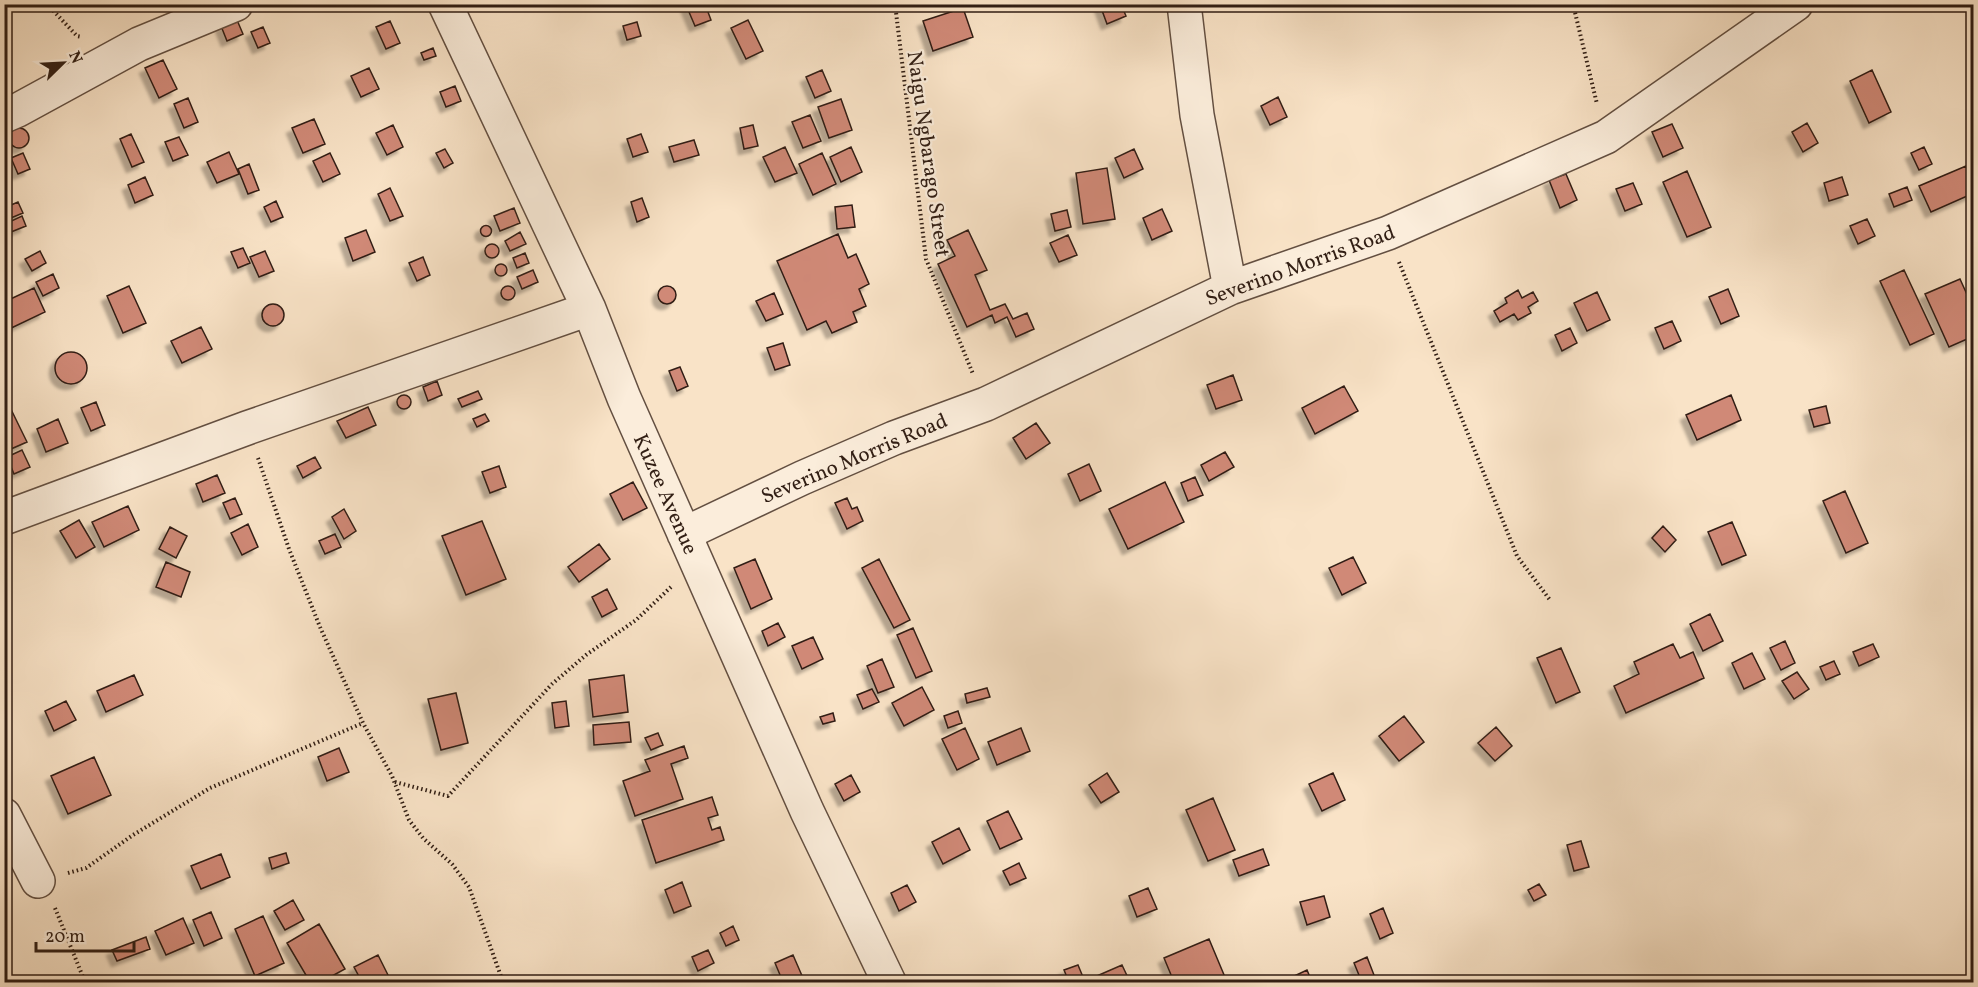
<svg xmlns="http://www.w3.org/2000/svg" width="1978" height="987" font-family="Vollkorn,serif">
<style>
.building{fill:#d08977;stroke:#311e14;stroke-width:1.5;filter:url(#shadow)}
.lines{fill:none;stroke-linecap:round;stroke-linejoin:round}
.minor-casing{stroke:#634f41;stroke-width:36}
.path{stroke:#311e14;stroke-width:4;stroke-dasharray:1.5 3;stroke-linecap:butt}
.minor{stroke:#fbeddb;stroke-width:33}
.labels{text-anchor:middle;stroke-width:4.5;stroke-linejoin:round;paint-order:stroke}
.street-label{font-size:21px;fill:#311e14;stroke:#fbeddb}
</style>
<defs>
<filter id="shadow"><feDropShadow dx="-5.5" dy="5.5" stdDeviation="1.5" flood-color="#0004"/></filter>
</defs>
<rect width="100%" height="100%" fill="#f9e3c7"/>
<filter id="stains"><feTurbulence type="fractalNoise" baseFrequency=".00333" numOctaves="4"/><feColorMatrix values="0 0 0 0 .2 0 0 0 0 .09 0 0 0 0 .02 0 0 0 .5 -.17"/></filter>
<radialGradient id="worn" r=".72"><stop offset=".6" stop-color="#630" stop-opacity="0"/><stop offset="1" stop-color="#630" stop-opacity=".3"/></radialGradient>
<path class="building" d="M705 4 711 20 695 26 686 5Z
M1102 4H1121L1126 16 1107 24 1100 5Z
M963 8 973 37 933 51 923 21Z
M237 20 243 34 227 41 221 26Z
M748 20 763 51 746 59 731 28Z
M390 21 400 43 386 49 376 27Z
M637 22 641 36 627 40 623 26Z
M263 27 270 43 258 48 251 32Z
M433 48 436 56 424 60 421 53Z
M163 60 177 89 159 98 145 68Z
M369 68 379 89 361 97 351 76Z
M822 70 831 91 815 98 806 77Z
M1872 70 1891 112 1869 123 1850 81Z
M455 86 461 101 446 107 440 92Z
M1278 97 1287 117 1270 125 1261 106Z
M188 98 198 122 184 128 174 104Z
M841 99 852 130 829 138 818 107Z
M810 115 821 141 803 148 792 122Z
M314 119 325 144 303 153 292 128Z
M1807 123 1818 143 1803 152 1792 132Z
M1672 124 1683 148 1663 157 1652 132Z
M393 125 403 147 387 155 376 133Z
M753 125 758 146 744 149 740 128Z
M9 138a10 10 0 1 1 20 0a10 10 0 1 1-20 0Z
M131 134 144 162 132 167 120 139Z
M641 134 648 152 633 157 627 139Z
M179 137 188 155 173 161 165 142Z
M694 140 699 155 674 162 669 147Z
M785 147 797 173 775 182 763 157Z
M851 147 862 172 841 182 830 157Z
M1924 147 1932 164 1919 170 1911 153Z
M445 149 453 163 444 168 436 153Z
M1134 149 1143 169 1124 178 1115 158Z
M229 152 239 174 217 183 207 162Z
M23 153 30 169 18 174 11 158Z
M330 153 340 174 323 182 313 161Z
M822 153 836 184 813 195 799 164Z
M249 164 259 190 248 194 238 169Z
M1966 166 1974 182V193L1931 212 1919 186Z
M1107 168 1115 219 1083 224 1076 173Z
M1687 171 1711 227 1687 237 1663 182Z
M1566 174 1577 200 1560 208 1549 180Z
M145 177 153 195 135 203 128 185Z
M1842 177 1848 195 1829 201 1824 183Z
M1633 183 1642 204 1625 211 1616 189Z
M1907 187 1912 200 1894 207 1889 194Z
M390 188 403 216 390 221 378 194Z
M642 198 649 217 637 222 631 202Z
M276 201 283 217 271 222 264 207Z
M18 202 23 213 6 220 4 208Z
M852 205 855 227 837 229 835 207Z
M514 208 520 223 500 231 494 216Z
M1162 209 1172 231 1152 240 1143 218Z
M1067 210 1071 227 1055 231 1051 214Z
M22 216 26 226 11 232 7 223Z
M1867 219 1875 236 1858 244 1850 226Z
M480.5 231a5.5 5.5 0 1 1 11 0a5.5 5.5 0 1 1-11 0Z
M366 230 375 252 353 261 345 238Z
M968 230 987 270 975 275 990 310 1005 304 1013 319 1027 313 1034 329 1016 337 1007 317 995 323 992 315 967 327 938 264 955 256 947 240Z
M520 232 526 244 510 251 505 241Z
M838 234 848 258 856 254 869 284 859 289 866 306 853 312 857 322 832 333 826 321 807 330 777 261Z
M1068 235 1077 255 1059 262 1050 243Z
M485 251a7 7 0 1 1 14 0a7 7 0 1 1-14 0Z
M243 248 250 263 238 268 231 252Z
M40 251 46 263 32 271 25 259Z
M265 251 274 271 259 277 250 257Z
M525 253 529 263 517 268 513 258Z
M423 257 430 275 417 281 409 263Z
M495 270a6 6 0 1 1 12 0a6 6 0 1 1-12 0Z
M533 270 538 282 522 289 517 277Z
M1904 270 1934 334 1910 345 1880 281Z
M53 274 59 288 43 296 36 282Z
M1960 279 1974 310V336L1949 347 1925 294Z
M129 286 146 323 123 333 107 296Z
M658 295a9 9 0 1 1 18 0a9 9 0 1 1-18 0Z
M501 293a7 7 0 1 1 14 0a7 7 0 1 1-14 0Z
M34 288 45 312 5 331 4 302Z
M1728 289 1739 316 1721 324 1709 297Z
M1518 290 1522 298 1533 292 1538 301 1528 307 1531 313 1518 320 1514 314 1500 322 1494 311 1507 303 1505 298Z
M1597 292 1610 320 1587 331 1574 303Z
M774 293 783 314 766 321 756 301Z
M262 315a11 11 0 1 1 22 0a11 11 0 1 1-22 0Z
M1672 321 1681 341 1664 349 1655 328Z
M201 327 212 349 182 363 171 341Z
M1570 328 1577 343 1562 351 1555 335Z
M783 343 790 365 775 370 767 348Z
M55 368a16 16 0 1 1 32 0a16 16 0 1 1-32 0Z
M680 367 688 386 677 391 669 371Z
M1233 375 1242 400 1216 409 1207 385Z
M437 381 442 395 428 401 423 387Z
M1344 386 1358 411 1315 434 1302 408Z
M478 391 482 399 462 407 458 399Z
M397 402a7 7 0 1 1 14 0a7 7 0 1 1-14 0Z
M4 395 27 442 4 452Z
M1731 395 1741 420 1697 440 1686 415Z
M96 402 105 425 91 431 81 408Z
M1826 406 1830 423 1814 427 1809 410Z
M368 407 376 425 346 438 337 421Z
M485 414 489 421 477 427 473 419Z
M58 419 68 443 46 452 37 429Z
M1036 423 1050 443 1026 459 1013 438Z
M22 450 30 467 14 474 7 457Z
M1225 452 1234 467 1209 481 1201 465Z
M315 457 321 468 303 478 297 466Z
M1089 464 1101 491 1080 501 1068 474Z
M499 466 506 487 490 493 482 472Z
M217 475 225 493 203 502 196 484Z
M1195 477 1203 495 1188 501 1181 483Z
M633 482 647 508 623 520 610 494Z
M1165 482 1184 522 1128 549 1109 509Z
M1845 491 1868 543 1846 553 1823 501Z
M235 498 242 514 230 519 223 503Z
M847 498 852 509 857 507 863 521 847 529 835 503Z
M128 506 139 530 104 547 92 522Z
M344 509 356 531 344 539 332 517Z
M79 520 95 547 76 558 60 531Z
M482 521 506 579 466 595 442 536Z
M1732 522 1746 555 1722 565 1708 532Z
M248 524 258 547 242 555 231 533Z
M1663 526 1676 540 1665 552 1652 538Z
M170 527 187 536 176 558 159 549Z
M335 534 341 547 325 554 319 541Z
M599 544 610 559 579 582 568 567Z
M1353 557 1366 583 1342 595 1329 568Z
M755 559 772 599 751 609 734 568Z
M879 559 910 620 894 628 862 568Z
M166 562 190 572 181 597 156 587Z
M607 589 617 609 602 617 592 597Z
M1710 614 1723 641 1703 651 1690 624Z
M778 623 785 637 768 646 762 631Z
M913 628 932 671 916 678 897 635Z
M813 637 823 659 802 669 792 646Z
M1785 641 1795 663 1781 670 1770 648Z
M1673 644 1680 658 1693 652 1704 678 1626 713 1614 686 1639 674 1634 662Z
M1873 644 1879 657 1859 666 1853 652Z
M1561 648 1580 692 1556 703 1537 658Z
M1752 653 1765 679 1744 689 1732 663Z
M882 659 894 687 878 693 867 666Z
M1834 661 1840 674 1826 680 1820 667Z
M1797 672 1809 689 1794 699 1782 681Z
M134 675 143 695 106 712 97 691Z
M624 675 628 712 593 717 589 680Z
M922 687 934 710 904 726 892 703Z
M987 688 990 697 967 703 965 694Z
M872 689 879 702 863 709 857 695Z
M456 693 468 743 441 750 428 699Z
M66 701 76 720 54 731 45 711Z
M566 701 569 726 555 728 552 703Z
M958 711 962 723 948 728 944 716Z
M833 713 835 721 823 724 820 717Z
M1404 716 1424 742 1399 761 1379 736Z
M629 722 631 742 594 745 593 725Z
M1496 727 1512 746 1495 761 1478 743Z
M965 728 979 759 957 770 942 739Z
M1021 728 1030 751 997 765 988 742Z
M658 733 663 745 651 750 645 738Z
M684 746 688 758 671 764 683 799 635 816 623 781 650 771 645 760Z
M339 748 349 772 327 781 318 757Z
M94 757 111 795 68 814 51 776Z
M1107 773 1119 792 1101 803 1089 785Z
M1333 773 1345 800 1322 811 1309 784Z
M851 775 860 792 844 801 835 784Z
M712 797 718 815 708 818 712 830 720 827 724 840 656 863 642 820Z
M1213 798 1235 850 1208 861 1186 810Z
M1008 811 1022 839 1000 849 987 821Z
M959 828 970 850 943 864 932 842Z
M1581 841 1589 867 1574 871 1567 845Z
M1263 849 1269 865 1239 876 1233 860Z
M286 853 289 863 272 869 269 858Z
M221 854 230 877 201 889 191 866Z
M1019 863 1026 878 1010 885 1003 871Z
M682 882 691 906 674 913 665 890Z
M1539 884 1546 895 1534 901 1528 890Z
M907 885 916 902 899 911 891 893Z
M1148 888 1157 909 1137 917 1129 896Z
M1324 896 1330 917 1307 925 1300 902Z
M293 900 304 920 285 930 274 911Z
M1383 908 1393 933 1380 939 1370 914Z
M211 912 222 938 204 946 193 920Z
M263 916 284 963 255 976 235 929Z
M183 918 194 943 166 955 155 931Z
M319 924 345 969 321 982H310L287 943Z
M733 926 739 940 726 946 720 933Z
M146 937 150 949 117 961 112 950Z
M1209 939 1227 982H1174L1164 958Z
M708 950 714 963 698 971 692 957Z
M378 955 391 981 362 982 354 967Z
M793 955 803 978 792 982H783L775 963Z
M1367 957 1374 975 1361 980 1354 963Z
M1078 965 1083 977 1069 982 1064 970Z
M1122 965 1130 982H1083Z
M1307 970 1312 982H1289L1288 979Z
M475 976 478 982H461Z
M667 977 669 982H651Z"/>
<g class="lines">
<defs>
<path id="minor" d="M445 4 589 309 624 398 807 811 889 982
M1184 4 1197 115 1230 288
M4 116 18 110 139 44 236 4
M4 518 247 428 589 309
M684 534 802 478 894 438 986 404 1230 288 1388 233 1606 137 1796 4
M4 815 38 881"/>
</defs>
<use href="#minor" class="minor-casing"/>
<path class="path" d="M47 4 77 36 82 37
M895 4 926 259 973 374
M1573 4 1597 104
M1399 262 1517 556 1550 600
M258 458 289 549 320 627 363 723 392 776 409 820 423 838 452 864 469 887 503 982
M395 782 448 796 552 684 586 655 636 620 671 587
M68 873 86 868 133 835 210 788 363 723
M55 908 85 982"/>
<use href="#minor" class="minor"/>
</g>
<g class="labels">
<g class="street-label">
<text transform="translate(929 154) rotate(82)" y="7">Naigu Ngbarago Street</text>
<text transform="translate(1300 265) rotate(-20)" y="7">Severino Morris Road</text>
<text transform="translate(854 458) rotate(-23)" y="7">Severino Morris Road</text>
<text transform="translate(666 494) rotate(66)" y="7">Kuzee Avenue</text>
</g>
</g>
<rect width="1978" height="987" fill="none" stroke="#f9e3c7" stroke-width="24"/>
<rect x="6" y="6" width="1966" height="975" fill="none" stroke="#311e14" stroke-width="3"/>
<rect x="12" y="12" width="1954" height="963" fill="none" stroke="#311e14" stroke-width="1.5"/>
<g transform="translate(63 63) rotate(66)" stroke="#fbeddb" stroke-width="4.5" paint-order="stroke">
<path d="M0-4.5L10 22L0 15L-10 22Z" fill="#311e14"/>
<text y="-9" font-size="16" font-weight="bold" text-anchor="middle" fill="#311e14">N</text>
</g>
<path d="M36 942v9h98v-9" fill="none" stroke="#311e14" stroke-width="3"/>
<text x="45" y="942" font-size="18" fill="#311e14" stroke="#fbeddb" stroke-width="4.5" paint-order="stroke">20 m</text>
<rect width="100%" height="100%" filter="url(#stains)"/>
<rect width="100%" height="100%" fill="url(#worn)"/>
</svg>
